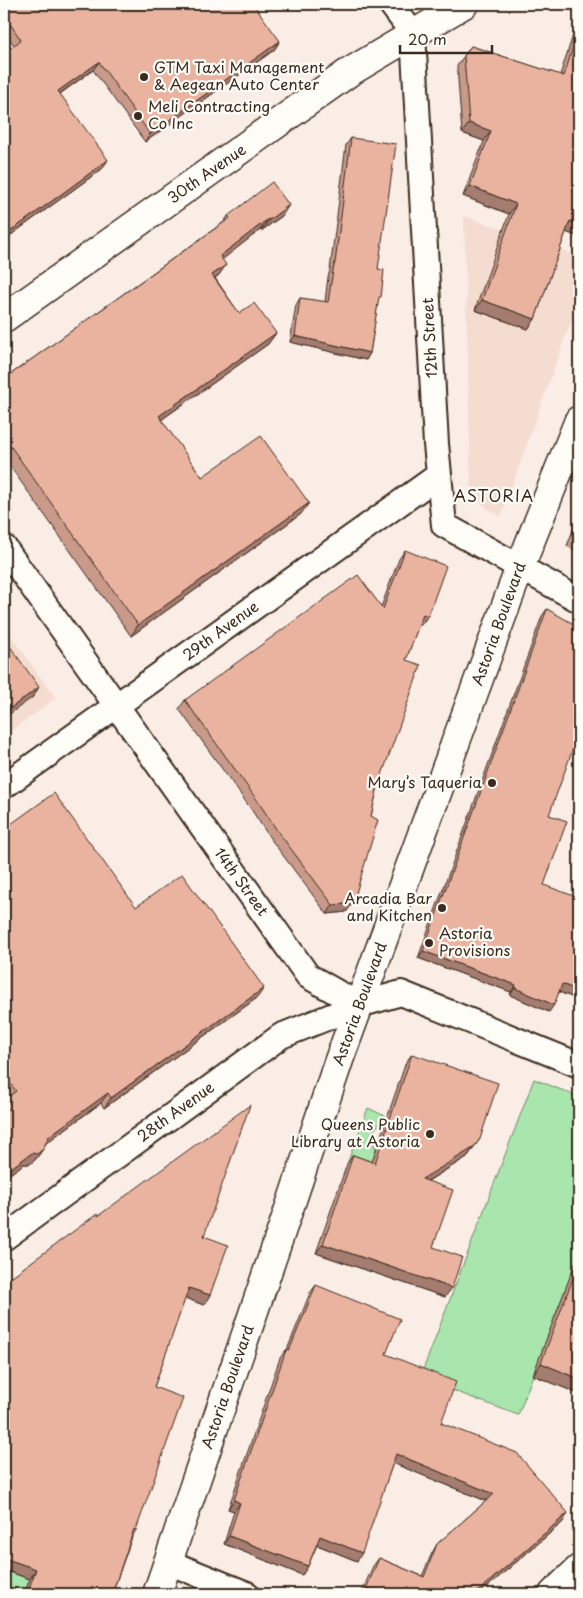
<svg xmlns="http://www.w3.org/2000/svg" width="583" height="1598" font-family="'Playpen Sans',sans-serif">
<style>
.built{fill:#f4dcd1}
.green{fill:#a8e6ad;stroke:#728866}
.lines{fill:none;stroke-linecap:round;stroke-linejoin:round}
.street-casing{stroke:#3b2a1e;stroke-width:28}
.secondary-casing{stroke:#3b2a1e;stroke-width:31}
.street{stroke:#fdfcf7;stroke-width:24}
.secondary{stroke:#fdfcf7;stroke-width:28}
.wall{fill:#c99a8a;stroke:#3b2a1e}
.shaded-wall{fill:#a47d70;stroke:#3b2a1e}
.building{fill:#eab3a0;stroke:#3b2a1e}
.poi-dot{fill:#3b2a1e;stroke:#fdfcf7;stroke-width:2}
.labels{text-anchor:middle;stroke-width:4.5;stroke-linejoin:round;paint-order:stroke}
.poi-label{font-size:15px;fill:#3b2a1e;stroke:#fdfcf7;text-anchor:start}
.street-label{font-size:15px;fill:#3b2a1e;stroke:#fdfcf7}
.neighbourhood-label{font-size:16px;letter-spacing:1px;fill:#3b2a1e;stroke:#fdfcf7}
</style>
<rect width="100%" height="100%" fill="#f9ede6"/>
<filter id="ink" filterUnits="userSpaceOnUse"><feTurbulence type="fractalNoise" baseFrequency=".02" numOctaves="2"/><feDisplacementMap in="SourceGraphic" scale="10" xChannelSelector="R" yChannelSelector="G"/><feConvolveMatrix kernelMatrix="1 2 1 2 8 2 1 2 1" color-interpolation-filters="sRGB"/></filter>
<g filter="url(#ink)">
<path class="built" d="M556 4H579V12Z
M464 216 503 229 475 310 528 328 557 248 579 257V299L501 516 487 508 476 498 471 485Z
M4 627 56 698 4 736Z"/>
<path class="green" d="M534 1079 579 1097V1253L518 1415 420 1378Z
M368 1108 387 1117 386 1120 380 1123 374 1130 373 1141 376 1150 369 1171 347 1164Z
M4 1570 30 1579 24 1594H4Z"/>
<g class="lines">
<defs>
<path id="street" d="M391 4 413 34 436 444 444 525 579 600
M4 547 308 976 359 1005
M4 786 439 475
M4 1238 281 1036 359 1005 401 993 579 1065
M168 1562 247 1594"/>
<path id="secondary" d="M4 318 348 73 464 4
M157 1594 292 1200 339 1060 520 567 579 420
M553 1594 579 1569"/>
</defs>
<use href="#street" class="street-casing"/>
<use href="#secondary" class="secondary-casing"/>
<use href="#street" class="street"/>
<use href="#secondary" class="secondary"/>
</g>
<path class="wall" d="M4 4 84 7 280 41 274 50 145 142 93 70 60 94 102 169 4 240V53L14 45 4 31Z
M579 17V237L566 232 535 319 528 329 475 310 509 214 463 196 484 141 462 133 457 66 471 46 560 75Z
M351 138 378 269V301L370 353 366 360 290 342 296 305 300 298 325 302 328 277 330 270 346 145Z
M228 216H282L261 231 260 230 222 259 219 275 215 278 239 313 276 333 268 344 161 420 202 477 301 514 131 636 4 458V379L224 222Z
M579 514V553L567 546Z
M405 550 421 625 419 624 406 660 378 786 371 816 353 903 346 912 327 914 270 838 251 809 179 709 185 700 381 607 399 559Z
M547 609 549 815 544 885 574 940 579 1000 559 992 549 1012 510 995 511 992 418 958 542 616Z
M4 829 136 907 257 998 104 1108 101 1103 46 1143 43 1149 36 1159 30 1164H24L4 1178V1100L6 1098 4 1095Z
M412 1054 474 1148 467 1157 428 1181 433 1247 445 1297 316 1253 347 1164 353 1155 372 1162 406 1062Z
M98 1216 204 1236V1305L185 1298 154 1387 136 1530 132 1537 112 1594H24L30 1579 4 1570V1282Z
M579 1253V1394L533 1375Z
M316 1285 386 1354 441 1423 563 1522 479 1594H361L373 1566 379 1558 422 1576 432 1553 437 1544 486 1501 393 1463 357 1561 317 1545 308 1566 302 1575 224 1544 234 1511 228 1509 280 1358 286 1350H287L310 1293Z"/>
<path class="shaded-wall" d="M280 41 274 50 145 142 150 134Z
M99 62 93 70 52 99 58 91Z
M469 123 491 131 484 141 462 133Z
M108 160 102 169 4 240V236Z
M470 186 516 204 509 214 463 196Z
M289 205 282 216 261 231 269 220Z
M268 219 260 230 213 267 220 256Z
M570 221 579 224V237L563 231Z
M226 265 219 275 204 285 212 275Z
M482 300 535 319 528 329 475 310Z
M276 333 268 344 151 427 159 416Z
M295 336 370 353 366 360 290 342Z
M309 503 301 514 131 636 138 625Z
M423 614 428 616 421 625 416 623Z
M39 687 33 697 4 718V713Z
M353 903 346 912 327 914 333 905Z
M423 951 516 985 511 992 418 958Z
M562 984 579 991V1000L557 991Z
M264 988 257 998 104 1108 111 1098Z
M515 988 554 1005 549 1012 510 995Z
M108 1093 101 1103 42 1146 49 1136Z
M480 1139 467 1157 416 1188 422 1179Z
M43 1149 36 1159 30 1164H24L4 1178V1173L32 1153Z
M323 1244 452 1288 445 1297 316 1253Z
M189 1288 210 1295 204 1305 182 1297Z
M541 1363 579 1379V1394L533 1375Z
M396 1454 494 1494 489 1502 390 1462Z
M234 1500 240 1503 234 1511 228 1509Z
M568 1513 563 1522 479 1594H475Z
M229 1536 308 1566 302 1575 224 1544Z
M320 1536 362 1553 357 1561 315 1544Z
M4 1558 36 1569 30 1579 4 1570Z"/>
<path class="building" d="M4 4H82L84 7 89 4H253L280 41 150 134 99 62 58 91 108 160 4 236V132L7 130 4 125V53L21 40 4 15Z
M579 28V224L570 221 535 319 482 300 516 204 470 186 491 131 469 123 464 56 471 46 564 76Z
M351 138 396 144 378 269 384 270 381 297H379L370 353 295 336 300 298 328 302 333 270 335 263Z
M272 182 289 205 269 220 268 219 220 256 226 265 212 275 239 313 254 303 276 333 159 416 202 477 261 436 309 503 138 625 4 437V379L230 218 228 216Z
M579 522V541L573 538Z
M405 550 446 566 428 616 423 614 406 660 421 665 378 786 371 816 378 820 353 903 333 905 276 829 257 800 185 700 358 575 383 609Z
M547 609 579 627V732L549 815 567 821 544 885 579 898V926L574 940 579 942V991L562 984 554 1005 515 988 516 985 423 951Z
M4 638 39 687 4 713Z
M54 793 136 907 182 874 264 988 111 1098 108 1093 49 1136 43 1149 37 1154 32 1153 4 1173V1112L8 1109 4 1103V1100L16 1091 4 1075V829Z
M412 1054 498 1083 480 1139 473 1148 422 1179 453 1190 433 1247 462 1257 452 1288 323 1244 353 1155 375 1163Z
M250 1105 204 1236 228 1245 210 1295 189 1288 154 1387 183 1398 136 1530 134 1529 112 1594H27L36 1569 4 1558 6 1553H4V1282L97 1214 98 1216Z
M579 1262V1379L541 1363Z
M316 1285 400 1319 386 1354 456 1382 441 1423 517 1453 568 1513 475 1594H364L379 1558 424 1577 437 1544 494 1494 396 1454 362 1553 320 1536 308 1566 229 1536 240 1503 234 1500 286 1350 289 1351Z"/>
</g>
<g class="poi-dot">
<circle cx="144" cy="77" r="5"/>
<circle cx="138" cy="116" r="5"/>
<circle cx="492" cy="783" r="5"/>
<circle cx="442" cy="908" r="5"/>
<circle cx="429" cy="943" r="5"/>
<circle cx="430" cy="1134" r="5"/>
</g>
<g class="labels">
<g class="poi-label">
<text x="154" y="73">GTM Taxi Management<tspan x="154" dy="17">&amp; Aegean Auto Center</tspan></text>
<text x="148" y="112">Meli Contracting<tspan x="148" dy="17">Co Inc</tspan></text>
<text x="482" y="788" text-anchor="end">Mary’s Taqueria</text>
<text x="432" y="904" text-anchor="end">Arcadia Bar<tspan x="432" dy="17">and Kitchen</tspan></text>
<text x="439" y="939">Astoria<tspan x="439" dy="17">Provisions</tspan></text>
<text x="420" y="1130" text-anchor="end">Queens Public<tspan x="420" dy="17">Library at Astoria</tspan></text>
</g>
<g class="street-label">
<text transform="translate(207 174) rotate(-35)" y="5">30th Avenue</text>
<text transform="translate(430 338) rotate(-93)" y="5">12th Street</text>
<text transform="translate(499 624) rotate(-70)" y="5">Astoria Boulevard</text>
<text transform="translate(221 631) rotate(-36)" y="5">29th Avenue</text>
<text transform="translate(241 882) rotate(54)" y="5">14th Street</text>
<text transform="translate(360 1004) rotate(-70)" y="5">Astoria Boulevard</text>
<text transform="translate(176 1112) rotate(-36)" y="5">28th Avenue</text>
<text transform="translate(228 1387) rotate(-71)" y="5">Astoria Boulevard</text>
</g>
<g class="neighbourhood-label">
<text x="494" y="502">ASTORIA</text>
</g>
</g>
<rect width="583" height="1598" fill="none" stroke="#fdfcf7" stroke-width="20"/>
<rect x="10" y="10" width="563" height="1578" fill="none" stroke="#3b2a1e" stroke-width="2" filter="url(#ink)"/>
<path d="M400 45v8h92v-8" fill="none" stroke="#3b2a1e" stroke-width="2.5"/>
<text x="408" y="45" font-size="15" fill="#3b2a1e" stroke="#fdfcf7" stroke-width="4" paint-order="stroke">20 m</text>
</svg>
